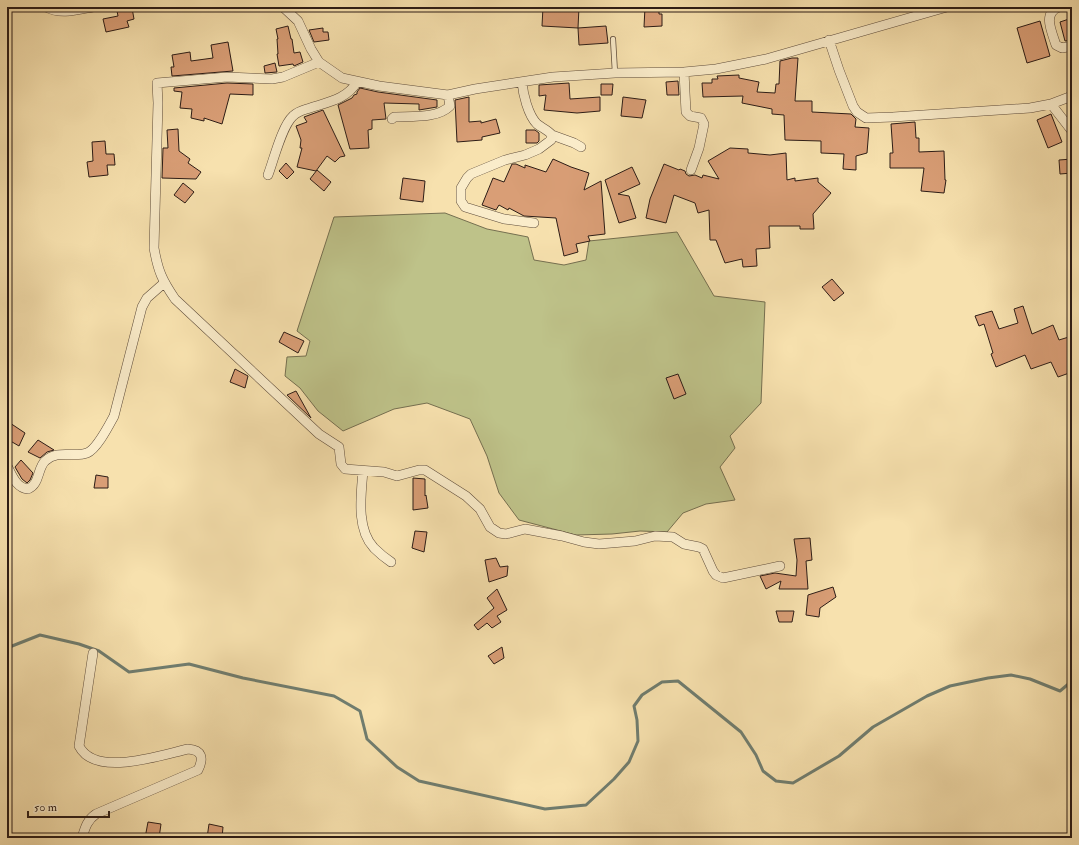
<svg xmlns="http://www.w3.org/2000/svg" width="1079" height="845" font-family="'IM FELL Double Pica',serif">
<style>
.green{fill:#bec289;stroke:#756f50}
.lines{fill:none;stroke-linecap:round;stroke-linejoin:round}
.stream{stroke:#707d6f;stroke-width:3}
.building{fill:#d99e76;stroke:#2c1c16}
.service-casing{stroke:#5f4d3c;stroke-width:6}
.minor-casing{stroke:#5f4d3c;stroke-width:10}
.service{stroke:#faecca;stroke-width:4.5}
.minor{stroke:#faecca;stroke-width:9}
</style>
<rect width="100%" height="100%" fill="#f7e1ae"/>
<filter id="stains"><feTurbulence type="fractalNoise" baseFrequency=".005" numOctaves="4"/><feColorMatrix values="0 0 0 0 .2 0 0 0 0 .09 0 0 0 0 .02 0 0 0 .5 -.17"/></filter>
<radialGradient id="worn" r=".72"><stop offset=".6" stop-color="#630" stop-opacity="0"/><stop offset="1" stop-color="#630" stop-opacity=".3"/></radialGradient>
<path class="green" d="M445 213 487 229 528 237 534 260 564 265 586 260 589 241 677 232 714 296 765 302 761 403 730 436 735 448 720 467 735 500 706 504 683 513 667 532 640 531 612 534 576 535 519 520 499 493 487 456 470 419 427 403 394 409 343 431 318 411 300 388 285 376 287 357 306 356 310 341 297 331 334 217Z"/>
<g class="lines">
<path class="stream" d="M7 648 40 635 79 644 99 651 129 672 189 664 243 678 334 696 360 711 367 739 397 767 419 781 545 809 586 805 614 779 629 762 638 741 637 720 634 706 642 695 662 682 678 681 741 732 756 755 763 771 776 781 793 783 839 756 873 727 927 696 950 686 988 678 1011 675 1030 679 1060 691 1072 681"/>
</g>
<path class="building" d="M543 7H579L578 28 542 26Z
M645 7H659V14H662V26L644 27Z
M132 8 134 19 127 21 129 27 106 32 103 19 118 16 117 11Z
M1072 18V40L1065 41 1060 22Z
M1040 21 1050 56 1027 63 1017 28Z
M288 26 291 39H292L294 53 300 52 303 62 294 66 293 64 279 66 277 54H278L277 39H278L276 29Z
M606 26 608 43 579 45 578 28Z
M323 28V32H328L329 40 314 42 309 30Z
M228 42 233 71 172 76 171 67H174L172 55 190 52 191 61 213 58 211 45Z
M792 58H798L795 101H812V112L851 114 856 119 855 127 869 128 867 153 856 156V170L843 169 844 154 821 153V141L785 140 784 115 772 114V109L742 103 743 96 703 97 702 83H712V79H718L717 76 739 75V78L759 82 757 92 775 93 776 84H779L780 61Z
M275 63 277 72 265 73 264 66Z
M678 81 679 95H667L666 82Z
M227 83 253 84V95L230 94 222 124 204 118V121L191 118 192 109 180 108 182 92 174 91V88Z
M569 83 570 99 600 97V111L577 113 544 110 546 95 539 96V85Z
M601 84H613L612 95H601Z
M360 88 378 92 437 100V107L419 110V104L384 103 386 119 372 120V129L368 130 369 148 350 149 338 105 352 98 354 95 357 94V92Z
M469 97V122L481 121V123L496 119 500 133 482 137V140L457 142 455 100Z
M623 97 646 100 642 118 621 116Z
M323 110 345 156 340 157 335 162 327 156 316 171 297 167 302 148H300L301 140 296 126 307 122 304 117Z
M1051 114 1062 142 1048 148 1037 120Z
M915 122 916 138H919V152L944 151 945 180H946L944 193 921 191 924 168H890V153H893L891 124Z
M178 129 179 151 190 159 188 163 201 172 196 179 162 178 163 148H168L167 130Z
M526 130H535L539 133V141L537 143H526Z
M105 141 106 154H114L115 165H107L108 175 89 177 87 162 93 161 92 142Z
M730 148 748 149V153L770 155 786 153 787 180 795 178V181L818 178V182L831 193 813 214 814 229H800V226H769L770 248 756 249 757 266 743 267 742 259 725 263 716 240H710L709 210 698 213 695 203 674 195 666 223 646 218 650 199 664 164 679 170 680 169 685 171 686 174 689 176 695 175 702 178 703 175 719 179 708 161Z
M553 159 571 167 589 173 584 190 601 181 605 234 588 236 590 241 576 244 578 252 564 256 556 218 524 216 509 208 508 210 499 205 496 210 482 205 493 178 504 182 512 164H516L525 168V165L546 172Z
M1072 159V173L1060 174 1059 160Z
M286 163 294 172 287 179 279 171Z
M632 167 640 184 618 194 629 196 636 218 619 223 605 180Z
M317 170 331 182 324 191 310 179Z
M403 178 425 181 423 202 400 199Z
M183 183 194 192 185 203 174 195Z
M832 279 844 293 834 301 822 287Z
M1023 306 1032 334 1053 325 1059 340 1072 336V372L1058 377 1051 362 1031 369 1025 355 996 367 991 354 993 353 984 324 979 326 975 316 992 311 999 329 1018 323 1014 309Z
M284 332 304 341 298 353 279 342Z
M235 369 248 376 245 388 230 382Z
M678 374 686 394 674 399 666 378Z
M296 391 311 418 287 395Z
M7 421 25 433 19 446 7 439Z
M38 440 54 450 47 452 40 458 28 452Z
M21 460 33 473 30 480 27 483 22 479 15 467Z
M96 475 108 477V488H94Z
M413 478 425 479V496L426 495 428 508 413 510Z
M415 531 427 532 424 552 412 548Z
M810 538 812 560 806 561 808 589H779L781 581 766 589 760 576 775 573 796 576 797 560 794 539Z
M496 558 500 567 508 566 507 576 489 582 485 560Z
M833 587 836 597 820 608 819 617 806 615 808 595Z
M497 589 507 610 497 616 501 622 492 628 487 623 478 630 474 625 494 608 487 598Z
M776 611H794L792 622H779Z
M502 647 504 658 494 664 488 656Z
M148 822 161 824 159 838H145Z
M209 824 223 827 222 838H207Z"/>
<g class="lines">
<defs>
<path id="service" d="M613 39 615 73"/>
<path id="minor" d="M46 7C60 15 77 10 93 7
M283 7 298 21 311 49 319 62 342 78 379 86 448 95 475 89 553 77 615 73 684 72 716 69 766 59 947 7
M1059 7C1042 13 1052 32 1056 45L1062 48 1072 46
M829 40 839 70 853 106 857 112 866 118 893 117 1030 108 1051 104 1072 96
M319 62 283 77 272 79 227 77 157 83 158 103 154 248C158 271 162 280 175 299L319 434 339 447 341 464 345 469 384 472 397 476 419 470H425L466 496 480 509 490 527 499 533 506 534 525 529 562 536 584 542 599 544 635 541 655 536 673 537 684 544 699 547 703 549 713 571 716 575 723 578 780 566
M684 72 686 112 690 116 701 118 704 124 699 148 691 170
M522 82C523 94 528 115 537 124 542 128 548 130 552 135L574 143 581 147
M1051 104 1072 131
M392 119 394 117C411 116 437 119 450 106L448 95
M268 175C274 159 282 126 293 116 298 111 304 110 310 108 328 102 347 99 357 82
M534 223 504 219 465 207 461 201V188L467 178 471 174 505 160 525 155 539 149 551 140 552 135
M7 466C12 475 16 488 28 489 40 484 37 469 45 461 58 449 74 458 87 453 97 449 109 425 114 416L142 307 147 298 164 283
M363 471C361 495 356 529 374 548 379 553 385 558 391 562
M82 838C85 828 87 820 96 814L198 770C204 758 202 750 188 749 161 755 95 778 79 746L93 653"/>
</defs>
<use href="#service" class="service-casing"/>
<use href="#minor" class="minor-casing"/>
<use href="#service" class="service"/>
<use href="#minor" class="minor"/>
</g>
<rect width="1079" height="845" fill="none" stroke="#f7e1ae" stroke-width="24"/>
<rect x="8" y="8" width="1063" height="829" fill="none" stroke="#2c1c16" stroke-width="2"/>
<rect x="12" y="12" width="1055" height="821" fill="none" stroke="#2c1c16"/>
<path d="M28 811v6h81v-6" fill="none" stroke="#2c1c16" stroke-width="2"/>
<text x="34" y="811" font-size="12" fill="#2c1c16" stroke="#faecca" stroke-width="3" paint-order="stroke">50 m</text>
<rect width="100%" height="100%" filter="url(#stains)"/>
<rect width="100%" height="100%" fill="url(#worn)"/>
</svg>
